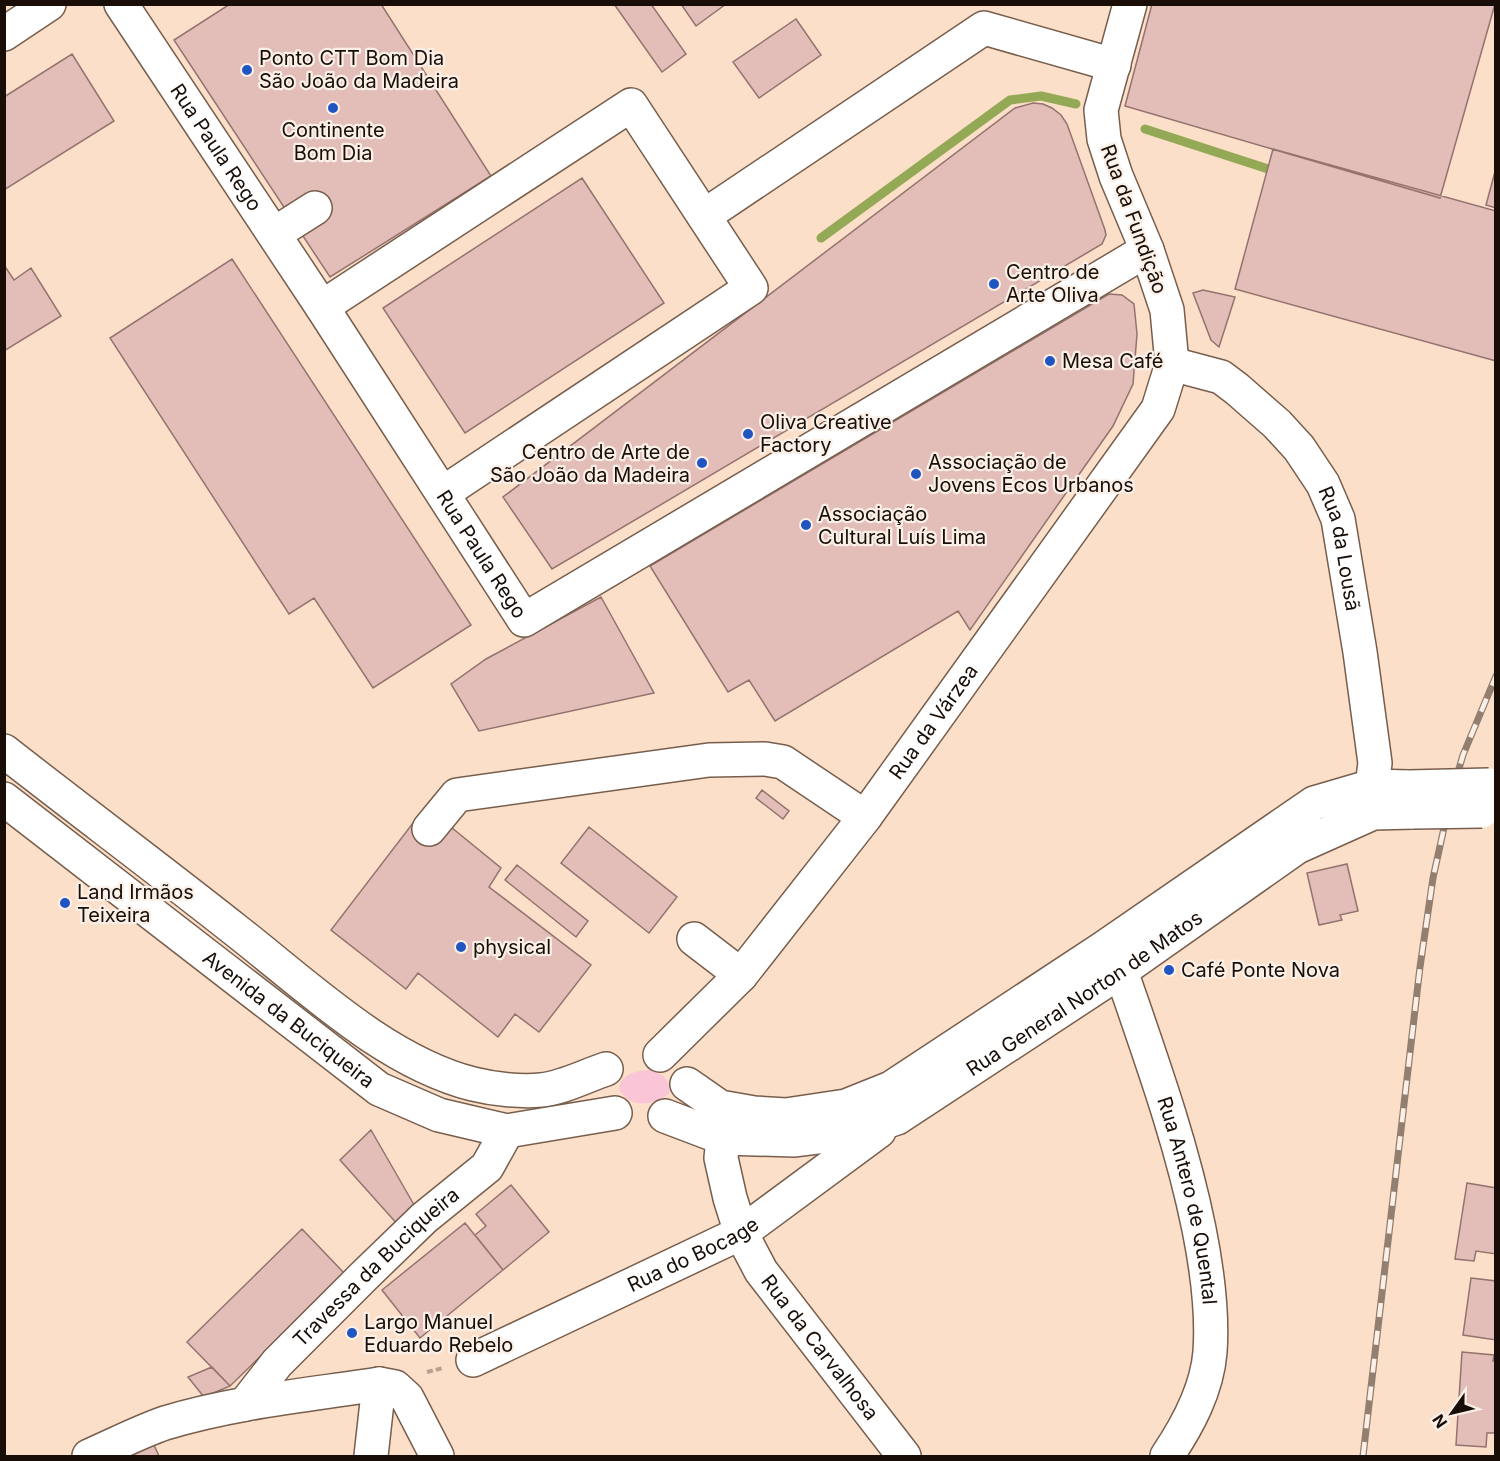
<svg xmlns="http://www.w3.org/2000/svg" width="1500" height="1461" font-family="Inter,sans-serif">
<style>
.green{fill:#fac5d7}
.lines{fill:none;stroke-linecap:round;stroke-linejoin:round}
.stream{stroke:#94a956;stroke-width:9}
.building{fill:#e3beb9;stroke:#94726e;stroke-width:1.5}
.minor-casing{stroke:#775e4c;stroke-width:36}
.major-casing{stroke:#775e4c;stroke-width:36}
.path{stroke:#b7a08e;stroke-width:4;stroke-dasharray:6 3;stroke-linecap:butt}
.minor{stroke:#fff;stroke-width:33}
.major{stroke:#fff;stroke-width:33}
.rail-casing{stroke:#937f70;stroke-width:7}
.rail{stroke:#fbf0e7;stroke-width:4.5;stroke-dasharray:14;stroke-linecap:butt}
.minor-bridge-casing{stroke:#775e4c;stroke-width:36;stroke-linecap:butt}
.minor-bridge{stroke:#fff;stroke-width:33}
.poi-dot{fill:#1e55c1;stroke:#fbf0e7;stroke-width:2}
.labels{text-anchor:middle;stroke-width:4.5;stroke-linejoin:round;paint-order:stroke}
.poi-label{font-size:20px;fill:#180e07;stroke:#fbf0e7;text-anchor:start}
.street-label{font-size:20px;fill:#180e07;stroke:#fbf0e7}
</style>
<rect width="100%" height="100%" fill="#fcdfc9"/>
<path class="green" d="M649 1070C662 1073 672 1080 669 1094 653 1106 630 1109 619 1089 621 1074 635 1071 649 1070Z"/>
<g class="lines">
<path class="stream" d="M1145 129 1274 171
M821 238 1010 100 1041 96 1076 104"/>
</g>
<path class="building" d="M230 4H381L491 176 330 277 174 40Z
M614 4H651L686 54 662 72Z
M681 4H726L696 26Z
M1152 4H1495L1440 198 1125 106Z
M796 19 821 55 759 98 733 62Z
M72 54 114 121 4 190V97Z
M1033 103 1043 104 1052 108 1061 115 1067 124 1105 230 1106 235 1102 244 552 569 503 497 1015 108Z
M1273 149 1496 211V361L1235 289Z
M1496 168V208L1486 205Z
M582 178 664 303 465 433 383 308Z
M232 259 471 625 373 688 314 598 289 614 110 338Z
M4 265 14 280 31 268 61 316 4 351Z
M1203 290 1235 297 1219 347 1211 340 1193 293Z
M1109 294 1122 295 1134 304 1137 334 1133 384 1113 426 970 630 958 611 775 721 749 680 728 692 650 566Z
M601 597 654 693 479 731 451 684 486 659Z
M762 790 789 811 783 819 756 798Z
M413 823 433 840 446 823 501 868 489 887 591 965 539 1032 515 1014 498 1037 418 973 406 989 331 930Z
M589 827 677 897 649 933 561 863Z
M1347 864 1358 911 1340 915 1342 920 1319 925 1307 873Z
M517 865 588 921 576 937 505 880Z
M371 1130 417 1210 399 1226 340 1160Z
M1467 1183 1496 1188V1254L1476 1251 1474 1261 1455 1259Z
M511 1185 549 1232 503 1270 475 1235 486 1226 476 1214Z
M465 1223 503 1270 420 1338 382 1290Z
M302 1229 345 1274 230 1386 187 1342Z
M1471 1278 1496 1281V1340L1463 1335Z
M1462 1352 1494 1355 1493 1361H1496V1433H1487L1486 1447 1456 1445Z
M212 1367 230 1386 204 1397 188 1377Z
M153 1443 159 1456H123Z"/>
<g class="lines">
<defs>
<g id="minor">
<path id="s1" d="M121 4 322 307 524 620 1147 250"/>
<path d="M704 216 984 28 1114 65"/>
<path d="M274 234 315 208"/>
<path d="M322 307 631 105 751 288 443 493"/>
<path id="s2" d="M1172 364 1221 377 1237 389 1277 424 1299 448 1323 484 1338 519 1360 652 1375 763 1372 786 1373 808"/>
<path d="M4 751C82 812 161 871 238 932 307 986 386 1062 473 1084 493 1089 520 1092 541 1090 563 1088 585 1076 606 1069"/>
<path id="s3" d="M4 799 379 1089 439 1115 507 1131 615 1113"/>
<path d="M429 829 457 795 709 760 765 759 783 762 865 817"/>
<path d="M694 939 741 975"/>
<path id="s4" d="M1107 955 1121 971C1150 1056 1181 1140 1199 1229 1207 1269 1213 1310 1210 1352 1207 1390 1188 1425 1167 1456"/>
<path id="s5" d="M660 1055 741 975 865 817 1158 409 1172 364 1167 310 1147 250 1116 176 1104 139 1101 110 1130 4"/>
<path d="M687 1084 720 1107 754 1113 786 1115 846 1106 891 1088 1102 949 1314 803 1372 786 1409 787"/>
<path id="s6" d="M665 1116 723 1138 795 1140 851 1133 897 1118 1121 971 1297 847 1373 813 1413 812"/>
<path id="s7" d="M723 1138 721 1158 730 1198 741 1233 761 1271 904 1456"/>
<path id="s8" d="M473 1360 741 1233 879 1131"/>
<path id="s9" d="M245 1404 277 1363 364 1276 424 1218 487 1167 507 1131"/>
<path d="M89 1456C114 1445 139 1432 165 1423 234 1402 308 1395 379 1384L395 1387 407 1398 437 1456"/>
<path d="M371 1456 379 1384"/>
</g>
<path id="major" d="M4 34 49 4"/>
</defs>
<use href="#minor" class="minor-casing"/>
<use href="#major" class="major-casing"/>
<path class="path" d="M427 1372 443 1368"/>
<use href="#minor" class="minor"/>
<use href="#major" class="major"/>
<defs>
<path id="rail" d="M1363 1456 1420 967 1433 878 1451 796 1463 755 1496 676"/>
</defs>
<use href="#rail" class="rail-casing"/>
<use href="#rail" class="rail"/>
<defs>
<path id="minor-bridge" d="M1409 787 1489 785
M1413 812 1482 811"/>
</defs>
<use href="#minor-bridge" class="minor-bridge-casing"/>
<use href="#minor-bridge" class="minor-bridge"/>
</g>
<g class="poi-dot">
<circle cx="247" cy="70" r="6"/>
<circle cx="333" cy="108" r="6"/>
<circle cx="994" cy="284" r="6"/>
<circle cx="1050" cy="361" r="6"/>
<circle cx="748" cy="434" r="6"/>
<circle cx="702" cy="463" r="6"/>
<circle cx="916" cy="474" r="6"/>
<circle cx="806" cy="525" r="6"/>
<circle cx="65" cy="903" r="6"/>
<circle cx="461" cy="947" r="6"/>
<circle cx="1169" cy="970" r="6"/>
<circle cx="352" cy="1333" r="6"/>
</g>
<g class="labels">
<g class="poi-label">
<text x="259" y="65">Ponto CTT Bom Dia<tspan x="259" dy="23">São João da Madeira</tspan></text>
<text x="333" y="137" text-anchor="middle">Continente<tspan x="333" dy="23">Bom Dia</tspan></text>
<text x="1006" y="279">Centro de<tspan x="1006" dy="23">Arte Oliva</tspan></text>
<text x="1062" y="368">Mesa Café</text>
<text x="760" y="429">Oliva Creative<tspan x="760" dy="23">Factory</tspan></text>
<text x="690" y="459" text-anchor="end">Centro de Arte de<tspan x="690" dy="23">São João da Madeira</tspan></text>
<text x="928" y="469">Associação de<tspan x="928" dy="23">Jovens Ecos Urbanos</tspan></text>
<text x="818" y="521">Associação<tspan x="818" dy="23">Cultural Luís Lima</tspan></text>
<text x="77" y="899">Land Irmãos<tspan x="77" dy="23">Teixeira</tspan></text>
<text x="473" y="954">physical</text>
<text x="1181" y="977">Café Ponte Nova</text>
<text x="364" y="1329">Largo Manuel<tspan x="364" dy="23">Eduardo Rebelo</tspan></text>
</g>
<g class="street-label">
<text dy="7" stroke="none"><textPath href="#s1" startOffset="172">Rua Paula Rego</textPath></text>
<text transform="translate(1134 219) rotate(70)" y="7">Rua da Fundição</text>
<text dy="7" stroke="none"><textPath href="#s1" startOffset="658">Rua Paula Rego</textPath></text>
<text dy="7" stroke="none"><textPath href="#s2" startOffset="267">Rua da Lousã</textPath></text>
<text dy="7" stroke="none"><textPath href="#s5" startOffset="432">Rua da Várzea</textPath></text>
<text dy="7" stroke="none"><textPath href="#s6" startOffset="464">Rua General Norton de Matos</textPath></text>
<text dy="7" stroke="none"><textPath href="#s3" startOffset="360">Avenida da Buciqueira</textPath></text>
<text dy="7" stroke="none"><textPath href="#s4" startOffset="261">Rua Antero de Quental</textPath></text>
<text dy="7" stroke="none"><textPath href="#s8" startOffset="244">Rua do Bocage</textPath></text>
<text dy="7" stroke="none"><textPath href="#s9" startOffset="190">Travessa da Buciqueira</textPath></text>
<text dy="7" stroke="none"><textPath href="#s7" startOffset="237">Rua da Carvalhosa</textPath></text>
</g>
</g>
<rect width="1500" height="1461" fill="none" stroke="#180e07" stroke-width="12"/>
<g transform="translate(1452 1413) rotate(236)" stroke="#fbf0e7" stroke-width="4.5" paint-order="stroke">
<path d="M0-4.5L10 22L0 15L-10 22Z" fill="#180e07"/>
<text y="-9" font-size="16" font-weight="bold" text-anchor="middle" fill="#180e07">N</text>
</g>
</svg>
